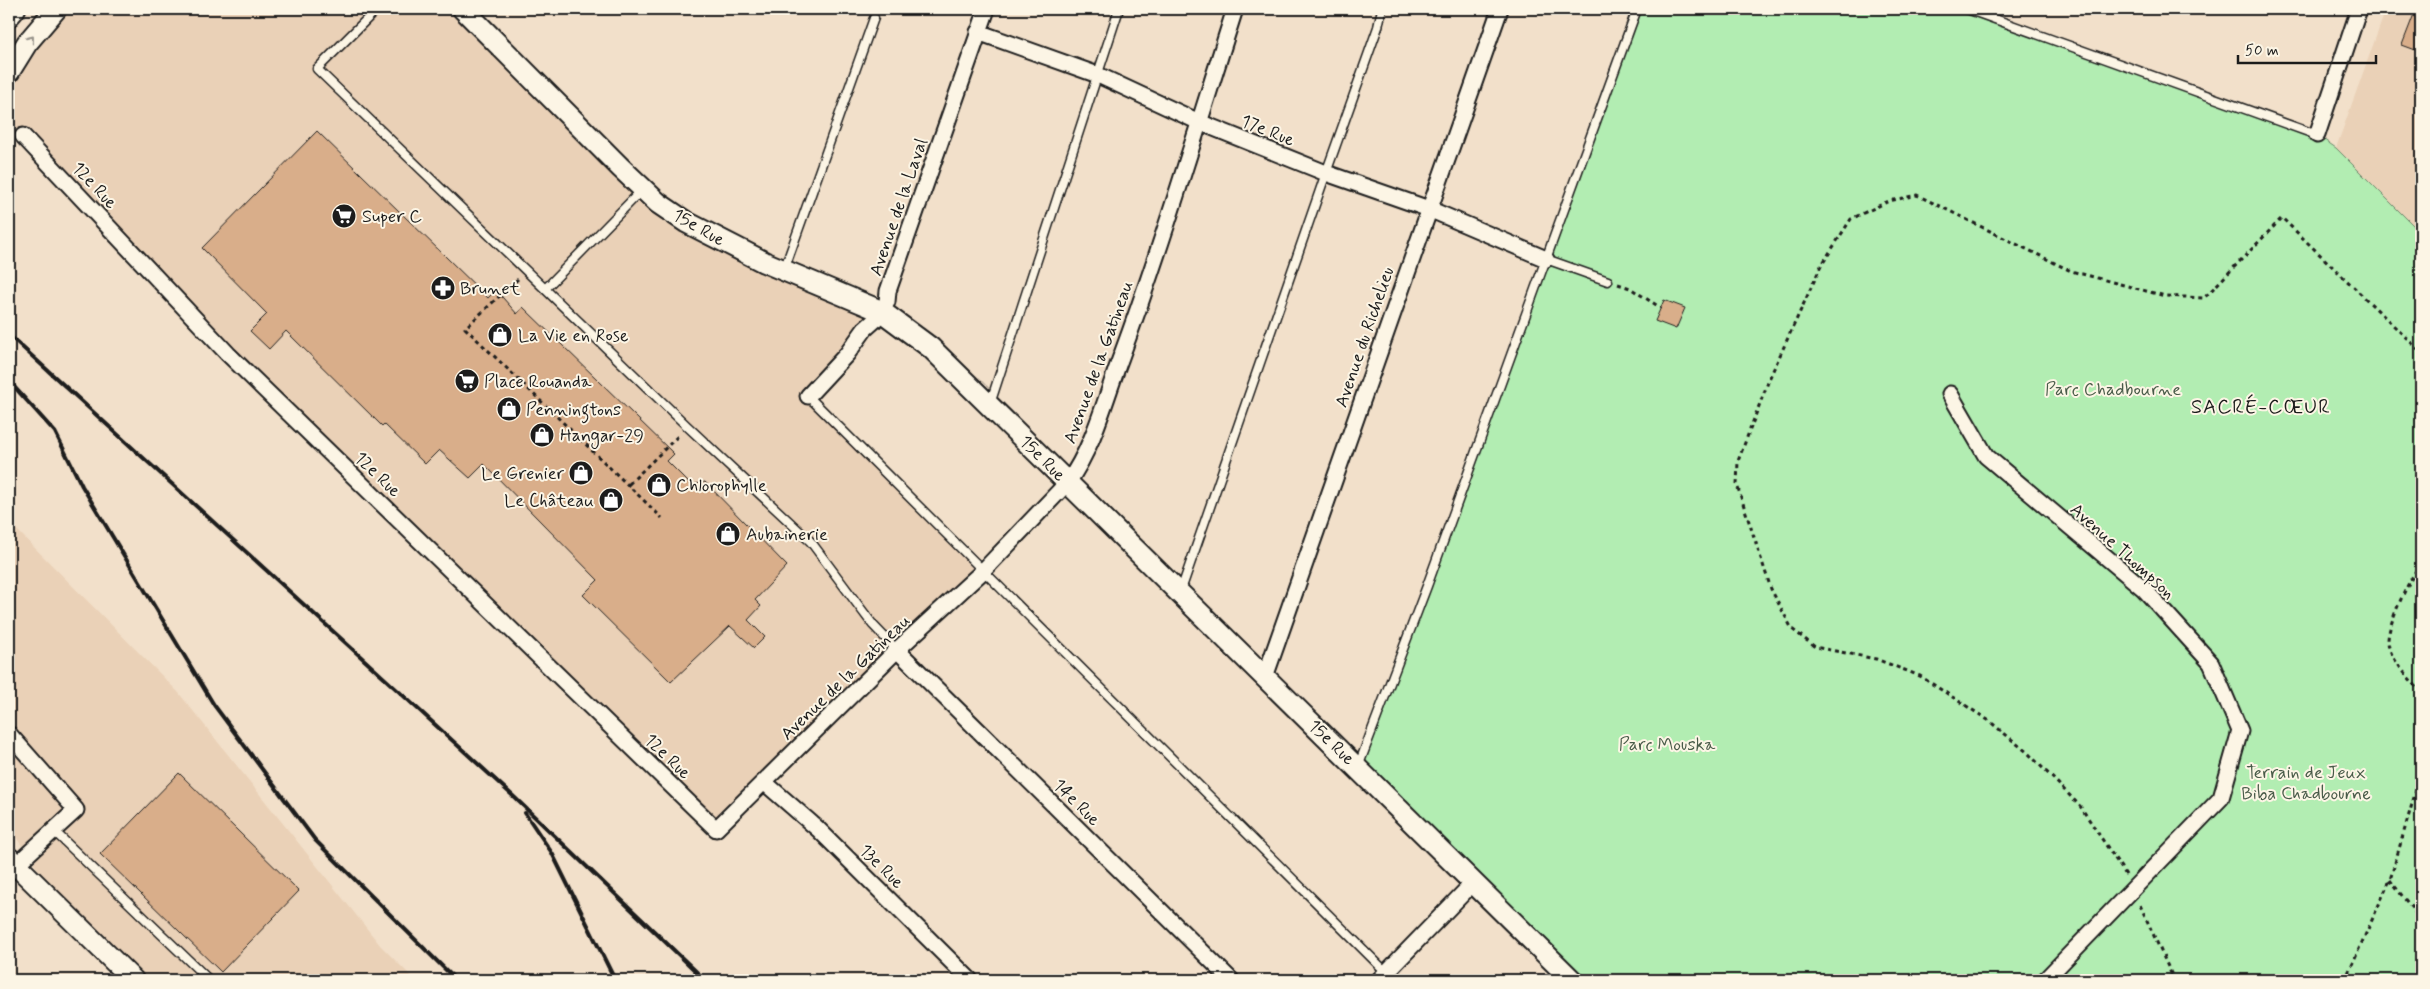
<svg xmlns="http://www.w3.org/2000/svg" width="2430" height="989" font-family="Mynerve,sans-serif">
<style>
.built{fill:#ead1b7}
.green{fill:#b2edb2;stroke:#678467}
.building{fill:#d9ae8a;stroke:#1c1c1c}
.lines{fill:none;stroke-linecap:round;stroke-linejoin:round}
.lane-casing{stroke:#1c1c1c;stroke-width:11}
.street-casing{stroke:#1c1c1c;stroke-width:19}
.secondary-casing{stroke:#1c1c1c;stroke-width:24}
.path{stroke:#1c1c1c;stroke-width:3;stroke-dasharray:4 4;stroke-linecap:butt}
.lane{stroke:#fcf5e5;stroke-width:8}
.street{stroke:#fcf5e5;stroke-width:15}
.secondary{stroke:#fcf5e5;stroke-width:20}
.rail{stroke:#1c1c1c;stroke-width:4}
.oneway{stroke:#97938b}
.labels{text-anchor:middle;stroke-width:4;stroke-linejoin:round;paint-order:stroke}
.street-label{font-size:18px;fill:#1c1c1c;stroke:#fcf5e5}
.poi-label{font-size:18px;fill:#1c1c1c;stroke:#fcf5e5;text-anchor:start}
.park-label{font-size:18px;fill:#495b49;stroke:#fcf5e5}
.quarter-label{font-size:20px;letter-spacing:1px;fill:#1c1c1c;stroke:#fcf5e5}
</style>
<rect width="100%" height="100%" fill="#f2e0ca"/>
<filter id="ink" filterUnits="userSpaceOnUse"><feTurbulence type="fractalNoise" baseFrequency=".02" numOctaves="2"/><feDisplacementMap in="SourceGraphic" scale="10" xChannelSelector="R" yChannelSelector="G"/><feConvolveMatrix kernelMatrix="1 2 1 2 8 2 1 2 1" color-interpolation-filters="sRGB"/></filter>
<g filter="url(#ink)">
<path class="built" d="M56 9H463L658 203 881 311 808 396 983 571 716 829 228 354 9 122V72Z
M2386 9H2421V233L2336 148Z
M9 522 178 692 380 945 415 980H144L39 871 9 827Z"/>
<path class="green" d="M1637 9H1967L2317 135 2336 148 2421 233V980H1572L1358 767Z"/>
<path class="building" d="M2416 9H2421V52L2402 45Z
M317 131 488 298 496 290 517 314 523 307 674 454 667 461 691 485 705 482 787 566 755 600 761 606 748 620 765 637 754 648 730 626 671 682 583 595 598 580 484 464 470 478 439 450 425 464 384 424 382 426 286 331 269 349 250 331 267 314 202 248Z
M1664 300 1685 308 1676 329 1655 321Z
M179 773 299 891 221 972 100 854Z"/>
<g class="lines">
<defs>
<path id="lane" d="M377 9 317 69 687 426 811 542 873 625 897 650
M1967 9 2317 135
M1546 259 1608 281
M784 270 874 18
M546 288 643 189
M808 396 1394 980
M990 404 1119 9
M1180 593 1326 173 1378 27 1382 9
M1358 767 1427 586 1637 9
M54 831 209 980"/>
<path id="street" d="M978 32 1098 75 1199 122 1326 173 1429 209 1546 259
M2317 135 2359 9
M23 136 228 354 716 829 897 650 983 571 1068 482C1094 446 1105 399 1121 357 1163 243 1198 125 1235 9
M1950 394 1986 456 2144 589 2211 663 2240 731 2221 798 2045 980
M808 396 847 354 865 329 874 321 887 302 888 291 987 9
M897 650 1231 980
M1265 677 1500 9
M9 734 76 810 16 865
M764 782 818 829 970 980
M1379 980 1474 882"/>
<path id="secondary" d="M463 9 621 168 658 203 686 222 764 262 881 311 931 348 1572 980
M9 16 15 9
M9 72 27 43 56 9
M9 858 133 980"/>
</defs>
<use href="#lane" class="lane-casing"/>
<use href="#street" class="street-casing"/>
<use href="#secondary" class="secondary-casing"/>
<path class="path" d="M518 279 465 328 662 518
M1618 284 1630 288 1661 308
M629 484 680 434
M2421 563C2410 578 2388 622 2388 641 2388 657 2411 680 2421 692
M2126 875 2080 806 2028 753 1988 720 1920 676 1876 659 1815 647 1792 629 1771 589 1737 485 1738 461 1770 377 1821 266 1851 219 1889 201 1917 195 2071 271 2165 296 2204 298 2282 218 2421 352
M2390 880 2421 920
M2140 905 2174 980
M2345 980 2390 880 2421 773"/>
<use href="#lane" class="lane"/>
<use href="#street" class="street"/>
<use href="#secondary" class="secondary"/>
<path class="rail" d="M9 335 512 795 705 980
M9 381 55 432 82 486 214 705 315 840 456 980
M525 813 552 853 615 980"/>
</g>
<defs><path id="oneway-chevron" d="M-2-3.5L2.5 0L-2 3.5" fill="none" stroke-width="1.6" stroke-linecap="round" stroke-linejoin="round" transform="scale(1.25)"/></defs>
<use class="oneway" href="#oneway-chevron" transform="translate(31 39) rotate(-51)"/>
</g>
<defs>
<symbol id="supermarket-disc" viewBox="-11 -11 22 22"><circle r="9.5" fill="#1c1c1c" stroke="#fcf5e5"/><path d="M-6-5.5h2.5l.6 2H6L4.5 2H-2.5L-4.4-4H-6ZM-1.5 3.2a1.3 1.3 0 1 0 .1 0ZM3 3.2a1.3 1.3 0 1 0 .1 0Z" fill="#fff"/></symbol>
<symbol id="pharmacy-disc" viewBox="-11 -11 22 22"><circle r="9.5" fill="#1c1c1c" stroke="#fcf5e5"/><path d="M-2-6h4v4h4v4h-4v4h-4v-4h-4v-4h4Z" fill="#fff"/></symbol>
<symbol id="shop-disc" viewBox="-11 -11 22 22"><circle r="9.5" fill="#1c1c1c" stroke="#fcf5e5"/><path d="M-5-2.5h2.3a2.7 3.5 0 0 1 5.4 0H5L5.5 6h-11ZM-1.5-2.5h3a1.5 2.3 0 0 0-3 0Z" fill="#fff"/></symbol>
</defs>
<g fill-rule="evenodd">
<use href="#supermarket-disc" x="330" y="202" width="28" height="28"/>
<use href="#pharmacy-disc" x="429" y="274" width="28" height="28"/>
<use href="#shop-disc" x="486" y="321" width="28" height="28"/>
<use href="#supermarket-disc" x="453" y="367" width="28" height="28"/>
<use href="#shop-disc" x="495" y="395" width="28" height="28"/>
<use href="#shop-disc" x="528" y="421" width="28" height="28"/>
<use href="#shop-disc" x="567" y="459" width="28" height="28"/>
<use href="#shop-disc" x="645" y="471" width="28" height="28"/>
<use href="#shop-disc" x="597" y="486" width="28" height="28"/>
<use href="#shop-disc" x="714" y="520" width="28" height="28"/>
</g>
<g class="labels">
<g class="street-label">
<text transform="translate(1268 130) rotate(22)" y="6">17e Rue</text>
<text transform="translate(95 185) rotate(47)" y="6">12e Rue</text>
<text transform="translate(898 207) rotate(-71)" y="6">Avenue de la Laval</text>
<text transform="translate(699 227) rotate(30)" y="6">15e Rue</text>
<text transform="translate(1364 337) rotate(-71)" y="6">Avenue du Richelieu</text>
<text transform="translate(1098 362) rotate(-70)" y="6">Avenue de la Gatineau</text>
<text transform="translate(1043 458) rotate(45)" y="6">15e Rue</text>
<text transform="translate(378 474) rotate(44)" y="6">12e Rue</text>
<text transform="translate(2123 551) rotate(42)" y="6">Avenue Thompson</text>
<text transform="translate(845 677) rotate(-44)" y="6">Avenue de la Gatineau</text>
<text transform="translate(1332 742) rotate(44)" y="6">15e Rue</text>
<text transform="translate(668 756) rotate(44)" y="6">12e Rue</text>
<text transform="translate(1077 802) rotate(45)" y="6">14e Rue</text>
<text transform="translate(882 866) rotate(45)" y="6">13e Rue</text>
</g>
<g class="poi-label">
<text x="362" y="222">Super C</text>
<text x="460" y="294">Brunet</text>
<text x="518" y="341">La Vie en Rose</text>
<text x="484" y="387">Place Rouanda</text>
<text x="526" y="415">Penningtons</text>
<text x="560" y="441">Hangar-29</text>
<text x="564" y="479" text-anchor="end">Le Grenier</text>
<text x="676" y="491">Chlorophylle</text>
<text x="594" y="506" text-anchor="end">Le Château</text>
<text x="746" y="540">Aubainerie</text>
</g>
<g class="park-label">
<text x="2113" y="395">Parc Chadbourne</text>
<text x="1667" y="750">Parc Mouska</text>
<text x="2306" y="778">Terrain de Jeux<tspan x="2306" dy="21">Biba Chadbourne</tspan></text>
</g>
<g class="quarter-label">
<text x="2261" y="413">SACRÉ-CŒUR</text>
</g>
</g>
<rect width="2430" height="989" fill="none" stroke="#fcf5e5" stroke-width="30"/>
<rect x="15" y="15" width="2400" height="959" fill="none" stroke="#1c1c1c" stroke-width="2" filter="url(#ink)"/>
<path d="M2238 55v8h138v-8" fill="none" stroke="#1c1c1c" stroke-width="2.5"/>
<text x="2245" y="55" font-size="15" fill="#1c1c1c" stroke="#fcf5e5" stroke-width="4" paint-order="stroke">50 m</text>
</svg>
